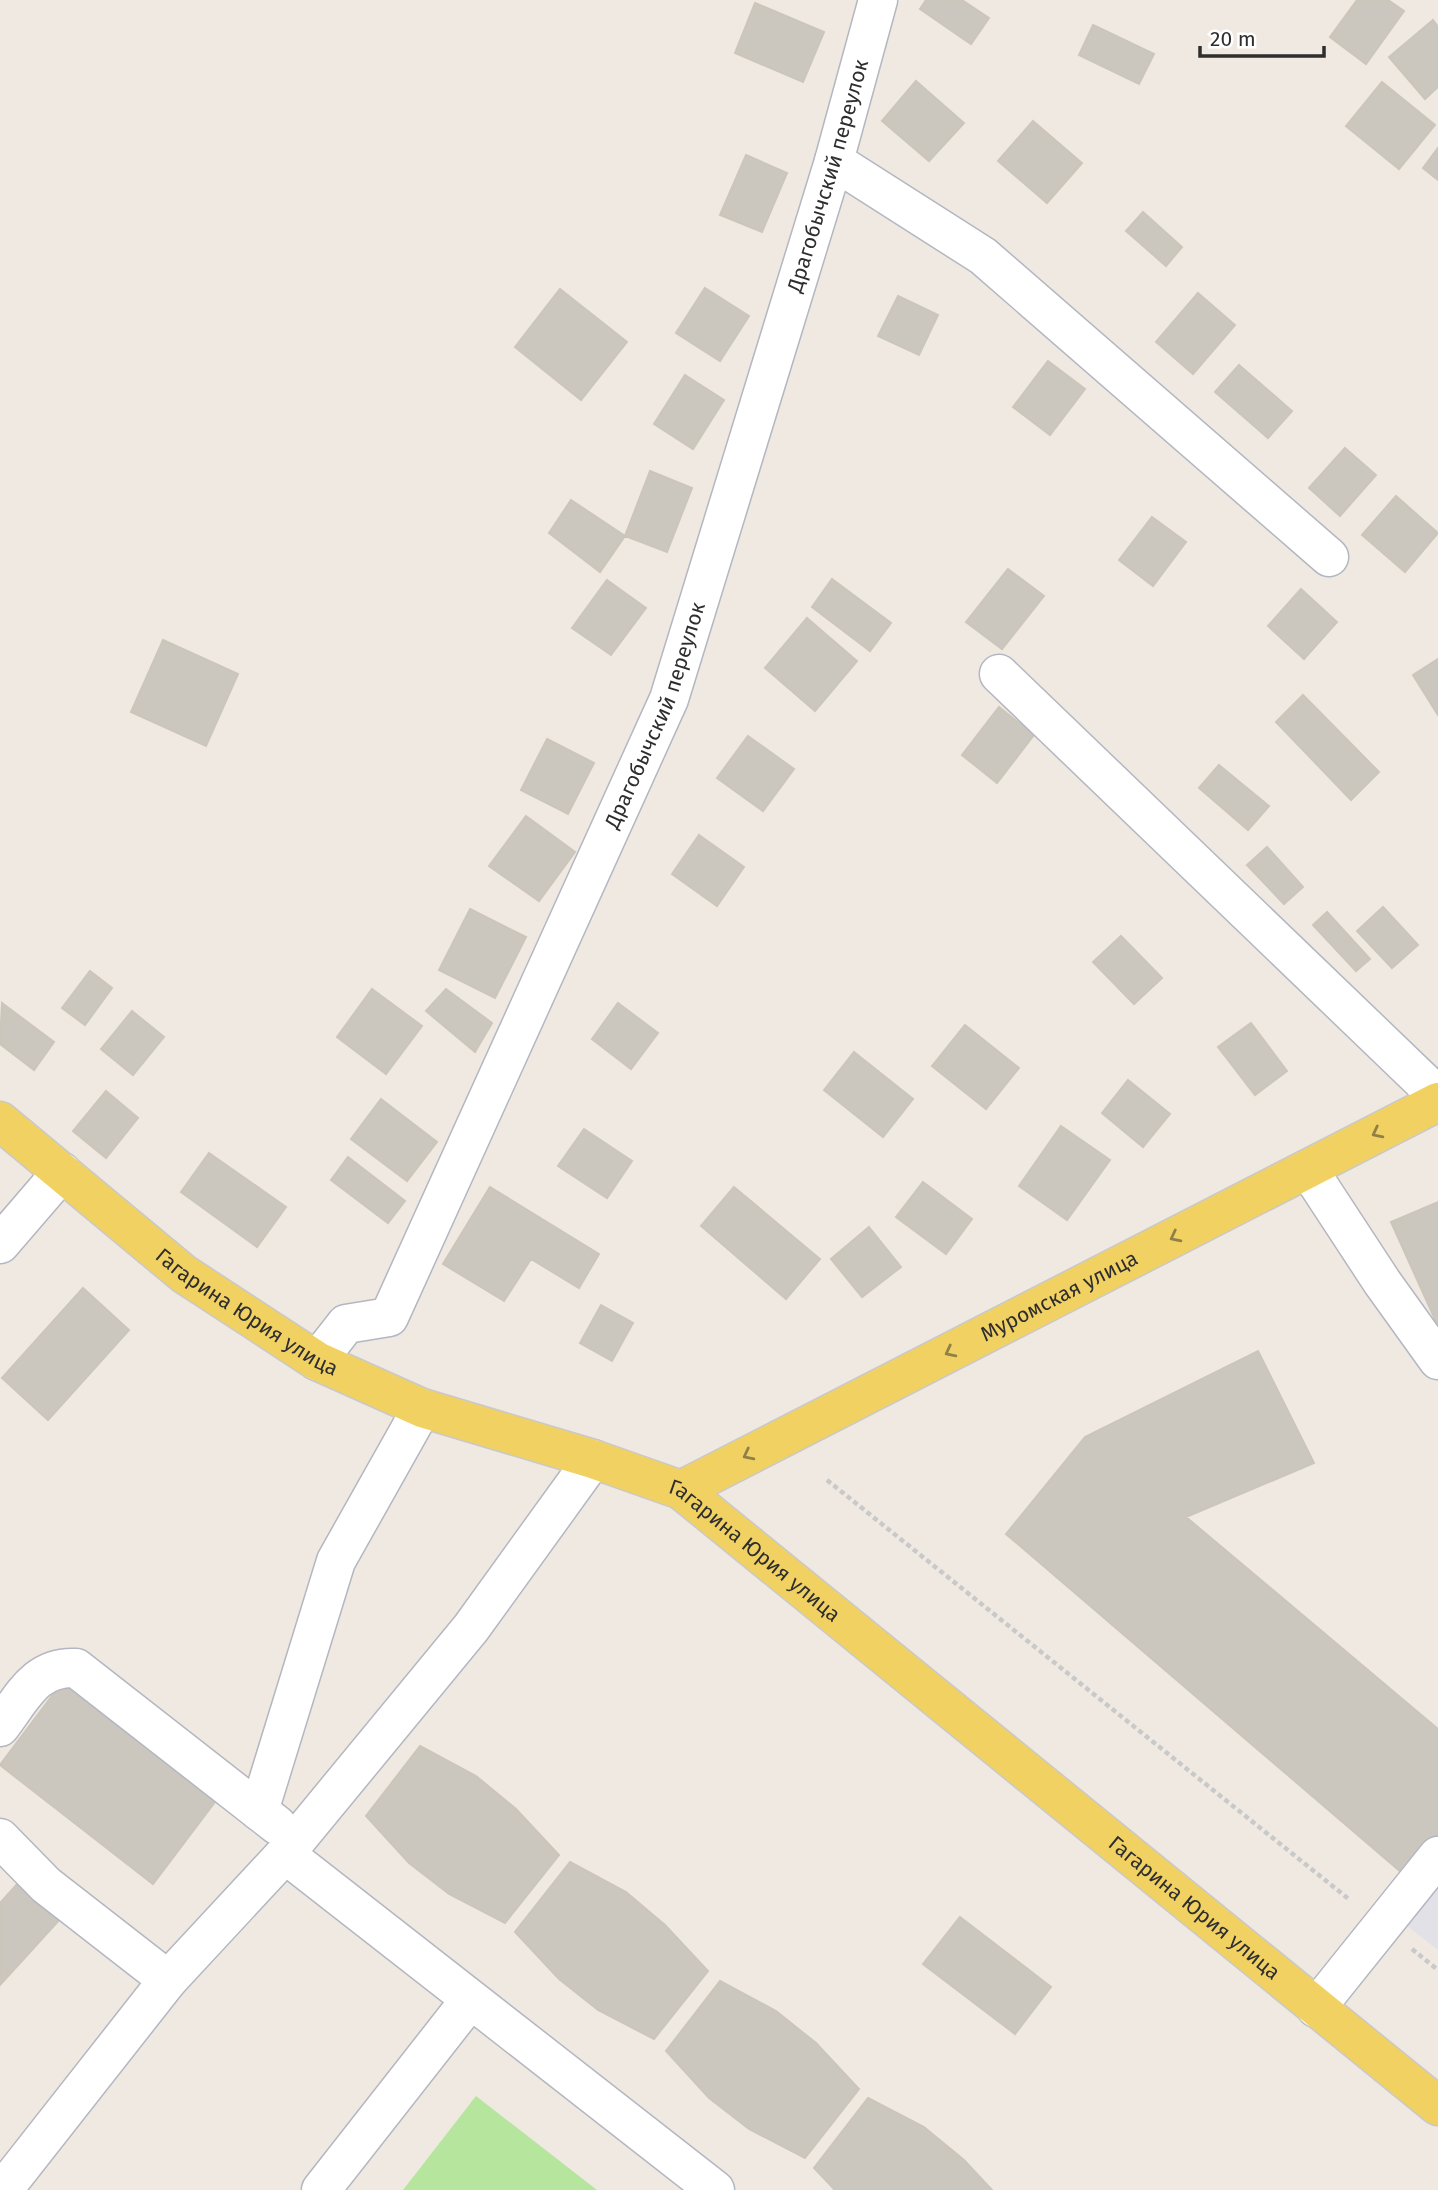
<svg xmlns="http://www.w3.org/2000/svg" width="1438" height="2190" font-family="'Fira Sans',sans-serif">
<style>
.industrial{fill:#e3e1e8}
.green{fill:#b6e59e}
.building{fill:#cbc7bf;stroke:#cbc5ba;stroke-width:2}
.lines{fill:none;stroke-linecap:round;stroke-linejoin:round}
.minor-casing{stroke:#b4b7c1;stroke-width:41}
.major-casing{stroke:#c9c9c9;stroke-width:41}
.path{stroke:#c9c9c9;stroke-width:4.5;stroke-dasharray:5 3.5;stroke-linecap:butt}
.minor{stroke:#fff;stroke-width:38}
.major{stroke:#f2d163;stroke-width:38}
.oneway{stroke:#908048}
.labels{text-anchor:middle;stroke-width:5;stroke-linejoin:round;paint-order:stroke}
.street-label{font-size:21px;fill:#2e2e2e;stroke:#fff}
</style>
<rect width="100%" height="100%" fill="#efe9e1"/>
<path class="industrial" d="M1438 1875V1950L1402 1922Z"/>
<path class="green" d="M476 2096 597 2190H403Z"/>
<path class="building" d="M926 0H962L989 18 971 44 920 9Z
M1357 0H1388L1404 11 1366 64 1330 37Z
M755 3 824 32 803 82 735 53Z
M1433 20 1438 27V87L1425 99 1389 57Z
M1093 25 1154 54 1139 84 1079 55Z
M916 81 964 123 929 161 882 121Z
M1382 82 1435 125 1399 169 1346 126Z
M1033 121 1082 163 1047 203 998 161Z
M1438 148V180L1423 168Z
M746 155 787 173 762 232 720 215Z
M1143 212 1182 247 1166 266 1126 231Z
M705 288 749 316 720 361 676 333Z
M560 289 627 342 581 400 515 347Z
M1198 293 1235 325 1193 374 1156 342Z
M898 296 938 315 919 355 878 336Z
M1048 361 1085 389 1050 435 1013 407Z
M1239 365 1292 411 1268 438 1215 392Z
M685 375 724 400 693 449 654 424Z
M1345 448 1376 475 1340 516 1309 488Z
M650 471 692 488 667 552 625 536Z
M1396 496 1438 533 1405 572 1362 535Z
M571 500 625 536 600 572 549 533Z
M1152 517 1186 542 1153 586 1119 560Z
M1008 569 1044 596 1002 649 966 622Z
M832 579 891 623 870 651 812 607Z
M607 580 646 608 611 655 572 628Z
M1301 589 1337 622 1304 659 1268 626Z
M807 618 857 661 815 711 765 668Z
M163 640 238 674 206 746 131 712Z
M1438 659V715L1413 675Z
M1303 695 1379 772 1351 800 1276 722Z
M999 707 1034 735 997 783 962 755Z
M748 736 794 769 763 811 717 778Z
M547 739 594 763 568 814 521 790Z
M1219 765 1269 806 1248 830 1199 788Z
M526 816 575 852 539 901 489 866Z
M699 835 744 867 717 906 672 874Z
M1267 847 1303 887 1284 904 1247 865Z
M1383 907 1418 945 1392 968 1357 931Z
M470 909 526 937 495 998 439 970Z
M1327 912 1370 959 1356 971 1313 925Z
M1121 936 1162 978 1134 1004 1093 962Z
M90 971 112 988 85 1025 62 1008Z
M372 989 422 1026 386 1074 337 1037Z
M446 989 492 1023 475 1052 426 1011Z
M2 1003 54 1042 34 1070 0 1044Z
M618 1003 658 1033 631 1069 592 1039Z
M132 1011 164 1037 133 1075 101 1049Z
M1251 1023 1287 1071 1255 1095 1218 1047Z
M965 1025 1019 1068 986 1109 932 1066Z
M854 1052 913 1099 883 1137 824 1090Z
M1128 1080 1170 1114 1143 1147 1102 1113Z
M106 1091 138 1118 106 1158 73 1131Z
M381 1099 437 1142 407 1181 351 1139Z
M1061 1126 1110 1160 1067 1220 1019 1186Z
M584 1129 632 1161 607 1198 558 1166Z
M209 1153 286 1207 257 1247 181 1192Z
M348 1157 405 1201 388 1223 331 1180Z
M923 1182 972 1219 946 1254 896 1217Z
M490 1187 599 1254 579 1288 531 1259 504 1301 443 1264Z
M734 1187 820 1259 786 1299 701 1226Z
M1438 1202V1326L1391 1222Z
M869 1227 901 1267 862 1297 831 1259Z
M83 1288 129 1330 48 1420 2 1378Z
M601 1305 633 1323 612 1361 580 1343Z
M1258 1351 1314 1463 1186 1517 1438 1729V1843L1408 1878 1006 1534 1085 1437Z
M67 1676 221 1794 153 1884 0 1765Z
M420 1746 476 1776 516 1809 559 1855 505 1923 449 1894 409 1863 366 1816Z
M570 1862 626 1892 665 1925 708 1971 654 2039 598 2010 559 1979 515 1932Z
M20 1881 61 1918 0 1985V1903Z
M960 1917 1051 1987 1015 2034 923 1964Z
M720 1981 776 2011 816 2043 859 2089 805 2158 749 2129 709 2098 666 2051Z
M868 2098 924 2127 964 2160 992 2190H835L814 2168Z"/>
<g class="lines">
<defs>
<g id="minor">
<path d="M834 161 983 256 1329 557"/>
<path d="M999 674 1438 1096"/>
<path d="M1308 1169 1382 1282 1438 1360"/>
<path d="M0 1244 62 1172"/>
<path id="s1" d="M317 1361 346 1324 389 1317 669 699 834 161 878 0"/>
<path d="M0 1727C23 1697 35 1666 76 1668L277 1825"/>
<path d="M259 1811 336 1561 422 1408"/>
<path d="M0 1838 46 1885 168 1980"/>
<path d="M285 1854 715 2190"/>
<path d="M1316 2008 1438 1856"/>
<path d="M3 2190 168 1980 285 1854 471 1628 593 1459"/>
<path d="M321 2190 470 2000"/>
</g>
<g id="major">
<path id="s2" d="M0 1121 184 1274 317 1361 422 1408 593 1459 681 1490 1438 2106"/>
<path id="s3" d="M681 1490 1438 1102"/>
</g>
</defs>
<use href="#minor" class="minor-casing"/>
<use href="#major" class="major-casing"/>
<path class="path" d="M827 1480 1350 1900
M1412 1949 1438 1970"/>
<use href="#minor" class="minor"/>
<use href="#major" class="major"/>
</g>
<defs><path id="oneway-chevron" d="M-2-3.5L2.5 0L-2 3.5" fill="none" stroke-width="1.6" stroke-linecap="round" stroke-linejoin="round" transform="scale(1.75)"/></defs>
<g class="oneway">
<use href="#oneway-chevron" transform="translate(1377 1133) rotate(153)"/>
<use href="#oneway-chevron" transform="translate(1175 1237) rotate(153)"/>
<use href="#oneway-chevron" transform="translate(950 1352) rotate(153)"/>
<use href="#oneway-chevron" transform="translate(748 1455) rotate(153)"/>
</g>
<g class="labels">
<g class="street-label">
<text dy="7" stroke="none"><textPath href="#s1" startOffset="1316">Драгобычский переулок</textPath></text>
<text dy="7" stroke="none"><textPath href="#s1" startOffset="749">Драгобычский переулок</textPath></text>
<text dy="7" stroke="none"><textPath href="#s3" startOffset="425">Муромская улица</textPath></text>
<text dy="7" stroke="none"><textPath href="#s2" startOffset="313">Гагарина Юрия улица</textPath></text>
<text dy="7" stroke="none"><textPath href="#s2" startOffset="880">Гагарина Юрия улица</textPath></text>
<text dy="7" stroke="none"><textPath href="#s2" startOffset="1447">Гагарина Юрия улица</textPath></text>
</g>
</g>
<path d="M1200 46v10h124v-10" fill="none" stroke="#2e2e2e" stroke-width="3.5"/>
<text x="1210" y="46" font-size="21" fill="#2e2e2e" stroke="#ffffff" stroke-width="5" paint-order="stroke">20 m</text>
</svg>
